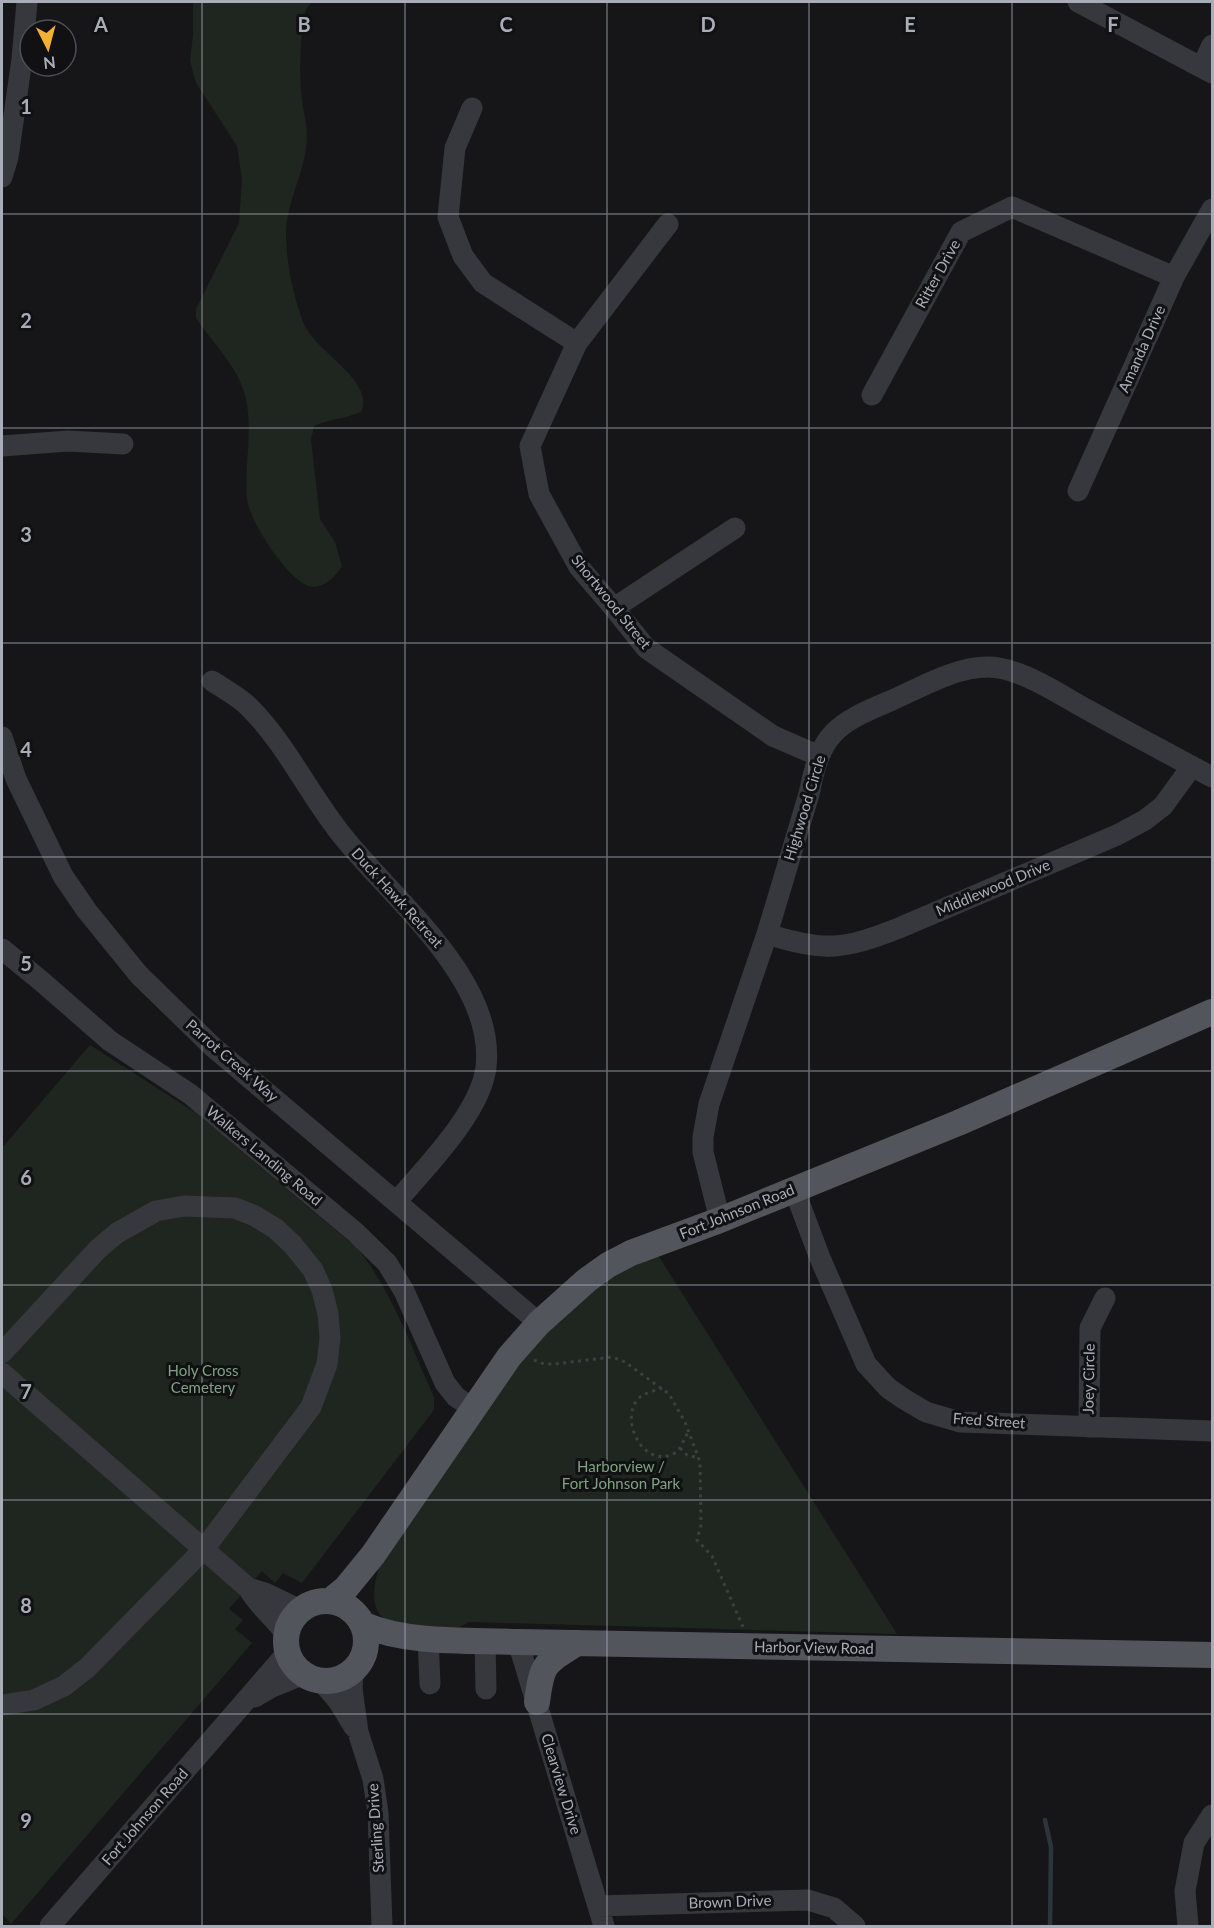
<svg xmlns="http://www.w3.org/2000/svg" width="1214" height="1928" font-family="Lato,sans-serif">
<style>
.green{fill:#1e261f}
.lines{fill:none;stroke-linecap:round;stroke-linejoin:round}
.stream{stroke:#2c353c;stroke-width:4.5}
.path{stroke:#3d3f44;stroke-width:3;stroke-dasharray:3 4.5;stroke-linecap:butt}
.minor{stroke:#37383d;stroke-width:21}
.major{stroke:#53555c;stroke-width:26}
.grid{fill:none;stroke:#a8adb8;stroke-width:1.5;stroke-opacity:0.55}
.labels{text-anchor:middle;stroke-width:6;stroke-linejoin:round;paint-order:stroke}
.street-label{font-size:15px;fill:#a8adb8;stroke:#111113}
.park-label{font-size:15px;fill:#7fa381;stroke:#111113}
.grid-label{font-size:20px;text-anchor:middle;font-weight:bold;fill:#a8adb8;stroke:#111113;stroke-width:6;stroke-linejoin:round;paint-order:stroke}
</style>
<rect width="100%" height="100%" fill="#161618"/>
<path class="green" d="M193 2H312C309 5 306 8 305 13 300 34 299 77 302 99 303 111 307 123 307 135 307 171 285 202 286 237 287 266 293 294 303 322 313 351 376 380 361 412 344 419 330 419 314 426L311 440 320 519 335 542 342 566C336 576 326 586 314 587 291 587 249 521 247 499 244 466 253 432 246 399 240 369 212 342 196 318V309L239 223 242 179 237 146 196 83 190 61 193 35Z
M90 1045 196 1113 357 1248C392 1291 411 1346 434 1397V1410L302 1583 283 1573 275 1583 262 1571 229 1609 243 1620 235 1629 252 1643 11 1924 2 1914V1148Z
M658 1255 897 1634 469 1622C453 1632 446 1629 428 1628 419 1628 408 1629 400 1627 367 1617 372 1590 380 1564L517 1364 579 1299 619 1273Z"/>
<g class="lines">
<path class="stream" d="M1045 1820 1051 1847 1050 1926"/>
<path class="path" d="M534 1360 544 1364H555L612 1357 625 1362 669 1394 685 1422 700 1462 701 1525 697 1540 712 1556 743 1627
M662 1388C654 1391 643 1393 637 1400 620 1422 644 1468 673 1454 683 1449 682 1439 689 1432
M680 1448 687 1455 699 1458"/>
<path class="minor" d="M1078 2 1212 73
M1202 67 1212 45
M472 108 455 148 448 217 463 256 483 283 577 343
M2 177 8 157 22 59 27 2
M668 224 577 343 530 446 539 494 579 567 614 608 646 648 773 736 819 756
M872 395 961 232 1012 207 1174 277
M2 446 68 441 123 444
M1078 491 1174 277 1212 209
M614 608 735 528
M212 681C224 689 239 697 249 707 288 746 310 797 345 839 394 900 496 981 486 1067 481 1112 426 1167 397 1201
M2 737 16 779 63 876 87 911 139 975 213 1047 539 1323
M767 934C825 952 843 950 899 928L1117 835 1145 820 1163 806 1192 766
M2 949 40 980 110 1041 190 1094 355 1232 387 1263 404 1291 445 1383 456 1397 473 1408
M794 1189 820 1258 866 1364 888 1388 904 1399 926 1412 960 1422 1212 1431
M720 1220 703 1152V1137L709 1104 767 934 809 794C821 733 835 724 890 701 920 688 954 667 988 667 1020 667 1060 695 1088 710 1129 733 1171 755 1212 777
M2 1353 98 1249 117 1233 156 1211 184 1206 235 1208 255 1216 276 1229 293 1245 313 1270 322 1290 328 1314 330 1338 327 1364 311 1407 204 1549 87 1668 64 1686 34 1700 2 1705
M2 1373 248 1588C258 1606 274 1617 286 1634
M1089 1427 1090 1328 1105 1298
M248 1588 265 1593 300 1610
M428 1638 430 1684
M485 1641 486 1689
M518 1642 604 1926
M353 1671 352 1689 358 1732 373 1779 378 1813 382 1926
M322 1682 339 1702 354 1727
M255 1697 272 1687 302 1675
M598 1906 808 1900 834 1908 855 1926
M50 1926 287 1653
M1188 1926 1185 1891 1194 1843 1212 1815"/>
<path class="major" d="M286 1641a40 40 0 1 1 80 0a40 40 0 1 1-80 0Z
M330 1601 346 1588 373 1555 509 1357 539 1323 587 1280 608 1265 631 1253 720 1220 958 1123 1212 1012
M364 1625C409 1644 469 1640 518 1642L1212 1655
M537 1702C542 1663 544 1664 577 1643"/>
</g>
<path class="grid" d="M202 2V1926M405 2V1926M607 2V1926M809 2V1926M1012 2V1926M2 214H1212M2 428H1212M2 643H1212M2 857H1212M2 1071H1212M2 1285H1212M2 1500H1212M2 1714H1212"/>
<g class="labels">
<g class="street-label">
<text transform="translate(938 274) rotate(-61)" y="5">Ritter Drive</text>
<text transform="translate(1142 349) rotate(-66)" y="5">Amanda Drive</text>
<text transform="translate(611 602) rotate(51)" y="5">Shortwood Street</text>
<text transform="translate(805 808) rotate(-73)" y="5">Highwood Circle</text>
<text transform="translate(993 888) rotate(-23)" y="5">Middlewood Drive</text>
<text transform="translate(397 898) rotate(48)" y="5">Duck Hawk Retreat</text>
<text transform="translate(232 1061) rotate(41)" y="5">Parrot Creek Way</text>
<text transform="translate(264 1156) rotate(40)" y="5">Walkers Landing Road</text>
<text transform="translate(737 1212) rotate(-22)" y="5">Fort Johnson Road</text>
<text transform="translate(1089 1379) rotate(-89)" y="5">Joey Circle</text>
<text transform="translate(989 1421) rotate(4)" y="5">Fred Street</text>
<text transform="translate(814 1648) rotate(1)" y="5">Harbor View Road</text>
<text transform="translate(561 1784) rotate(73)" y="5">Clearview Drive</text>
<text transform="translate(145 1817) rotate(-49)" y="5">Fort Johnson Road</text>
<text transform="translate(376 1828) rotate(-94)" y="5">Sterling Drive</text>
<text transform="translate(730 1902) rotate(-2)" y="5">Brown Drive</text>
</g>
<g class="park-label">
<text x="203" y="1376">Holy Cross<tspan x="203" dy="17">Cemetery</tspan></text>
<text x="621" y="1472">Harborview /<tspan x="621" dy="17">Fort Johnson Park</tspan></text>
</g>
</g>
<g class="grid-label">
<text x="101" y="32">A</text>
<text x="304" y="32">B</text>
<text x="506" y="32">C</text>
<text x="708" y="32">D</text>
<text x="910" y="32">E</text>
<text x="1113" y="32">F</text>
<text x="26" y="114">1</text>
<text x="26" y="328">2</text>
<text x="26" y="542">3</text>
<text x="26" y="757">4</text>
<text x="26" y="971">5</text>
<text x="26" y="1185">6</text>
<text x="26" y="1399">7</text>
<text x="26" y="1613">8</text>
<text x="26" y="1828">9</text>
</g>
<rect width="1214" height="1928" fill="none" stroke="#a8adb8" stroke-width="6"/>
<g transform="translate(48 48) rotate(174)"><circle r="28" fill="#111113" stroke="#4d4f55" stroke-width="1.5"/>
<path d="M0-4.5L10 22L0 15L-10 22Z" fill="#f2b134"/>
<text y="-9" font-size="16" font-weight="bold" text-anchor="middle" fill="#a8adb8">N</text>
</g>
</svg>
